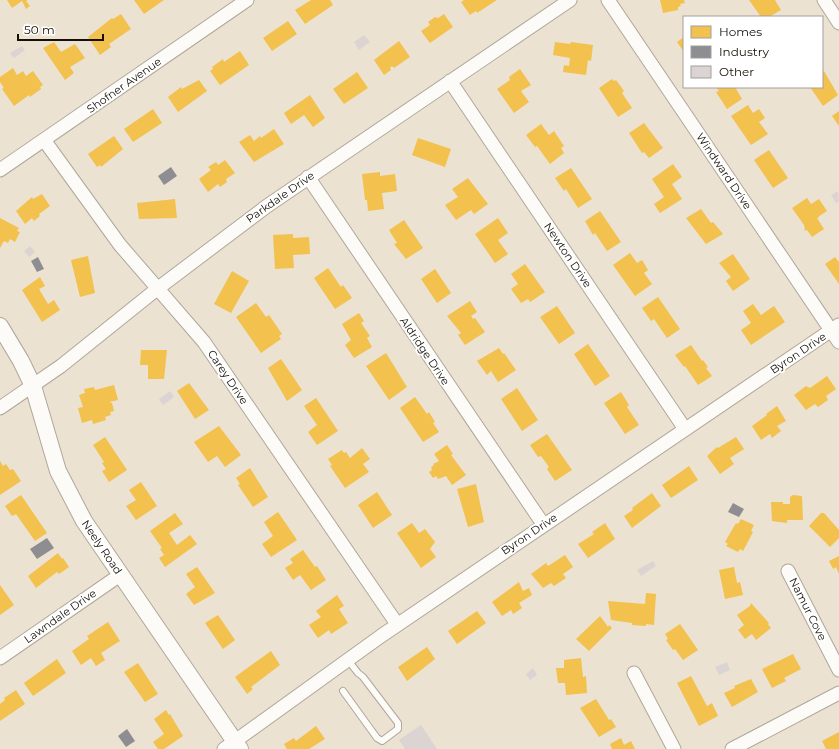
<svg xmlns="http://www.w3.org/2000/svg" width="839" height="749" font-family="Montserrat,sans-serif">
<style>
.homes{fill:#f2c14e}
.industry{fill:#8d8d92}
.building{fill:#dcd4d3}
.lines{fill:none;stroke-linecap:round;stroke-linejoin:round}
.service-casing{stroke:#afa79b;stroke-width:8}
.minor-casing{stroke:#afa79b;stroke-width:15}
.tertiary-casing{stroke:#afa79b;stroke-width:18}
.service{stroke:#fcfbf8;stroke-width:6}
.minor{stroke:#fcfbf8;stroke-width:13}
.tertiary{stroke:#fcfbf8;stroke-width:16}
.labels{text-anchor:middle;stroke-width:4;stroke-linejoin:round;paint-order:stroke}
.street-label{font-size:11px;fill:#150f06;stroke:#fff}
</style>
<rect width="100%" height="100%" fill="#ece2d2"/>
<path class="homes" d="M7 0H28L26 1 30 6 26 9 22 1 12 8Z
M134 0H164L144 14Z
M311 0H330L333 5 305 24 295 10Z
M464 0H497L477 13 476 11 470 15 461 2Z
M660 0H684L685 3 680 4 681 6 678 7V10L663 13Z
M749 0H775L781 10 769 17H761Z
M121 14 131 29 109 44 111 47 100 55 88 37 112 18 113 19Z
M444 14 453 27 430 43 421 31 430 25 428 22 435 17 438 18Z
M288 21 297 34 272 51 263 38Z
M684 37V52L677 42Z
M399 41 410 57 394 68 392 66 390 68 391 70 384 75 374 60Z
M54 42 61 52 75 44 85 58 70 67 74 73 65 80 43 48Z
M555 42 570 44 571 42 593 45 591 61 588 60 586 75 563 72 564 65 569 66 570 58 553 55Z
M240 51 249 65 220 85 210 71 213 69 212 67 223 59 224 62Z
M13 68 17 75 23 71 26 76 33 71 43 85 40 87 41 89 30 97 29 95 14 106 2 89 4 88 0 82V77Z
M520 69 531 85 521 91 529 102 514 113 497 89 510 80 509 77Z
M824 71 838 95 823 106 810 87H822V72Z
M357 72 368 88 344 104 333 89Z
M612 79 614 81 616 80 624 91 622 93 632 108 618 117 599 88Z
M199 80 207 91 178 112 168 97 181 87 182 89Z
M716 87H735L742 99 727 109 716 92 719 91Z
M310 95 325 118 313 127 304 115 291 124 284 113Z
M748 105 753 113 759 109 765 118 759 122 768 134 751 145 731 116Z
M153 109 162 123 133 142 124 129Z
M839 111V126L832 116Z
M644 123 663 148 649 158 644 152 642 153 629 133Z
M541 124 549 135 554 131 564 146 561 148 564 153 550 164 537 146 535 147 526 135Z
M274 129 284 144 254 162 239 142 250 135 254 141 260 136 261 138Z
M114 136 123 149 101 167 100 165 97 167 88 154Z
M418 138 451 149 445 167 412 155Z
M769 150 788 178 773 188 754 160Z
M225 160 235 173 226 179 227 182 220 187 218 184 208 192 199 179 211 170 208 167 216 162 218 165Z
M673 164 682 177 672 184 682 199 660 213 654 204 664 197 652 179Z
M571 168 592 199 578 208 566 189 564 191 555 178Z
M380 172V176L395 174 397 191 382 193 384 209 368 211 367 200H365L362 174Z
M468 178 488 204 474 214 471 210 456 220 445 205 458 197 452 189Z
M42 194 50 206 39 214 40 216 34 221 32 218 25 224 16 211 32 197 33 199Z
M807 198 811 204 819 199 827 211 818 217 819 218H817L824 229 812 237 807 230 805 231 804 225 792 208Z
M175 199 177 218 139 219 137 203Z
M701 209 711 223 713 222 723 234 706 244 686 218Z
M600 211 621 242 607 251 595 233 593 235 585 221Z
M0 218 19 228 17 231 20 232 15 242 10 239 8 243 4 241 0 248Z
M498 218 508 233 498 240 508 254 495 263 475 234Z
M404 220 423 248 406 259 394 244 397 243 389 230Z
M293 234V238L309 237 310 254 293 255 294 268 275 269 273 235Z
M630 253 637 263 642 260 648 270 644 273 652 284 635 296 613 265Z
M733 254 750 279 733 291 726 281 731 277 719 263Z
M88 256 95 293 80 297 71 260Z
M835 257 839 262V284L825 264Z
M525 264 545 292 530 302 528 299 521 303 511 289 518 284 511 274Z
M328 268 341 287 343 285 352 298 335 309 314 278Z
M435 269 451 293 437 303 421 279Z
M232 271 249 281 231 313 214 304Z
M40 277 45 286 39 289 48 304 54 300 60 310 42 322 22 290Z
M658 297 680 329 667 338 654 319 651 321 642 308Z
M470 301 477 312 471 316 473 319 475 318 485 332 465 345 458 335 461 333 447 316Z
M256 303 266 317 269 315 282 334 279 336 281 339 261 353 236 317Z
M753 304 761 315 774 306 785 322 751 345 741 330 751 323 743 311Z
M557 306 575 333 559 344 540 317Z
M359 313 364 321 361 323 370 336 367 338 372 347 354 358 345 345 351 340 342 324Z
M588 344 610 376 595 386 574 354Z
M691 345 702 361 703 360 708 367 706 368 712 376 698 385 685 366 684 367 675 355Z
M499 348 503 354 504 353 516 370 498 382 491 371 487 375 477 361Z
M141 350H167L164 379H148V365H140Z
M386 353 407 387 389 400 366 366Z
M281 359 302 390 287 401 268 368Z
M827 376 836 389 826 396 828 400 818 407 815 404 806 410 794 395 806 386 810 388Z
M189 383 209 410 195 419 177 391Z
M114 385 118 400 109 402 112 403 114 411 110 412 111 415 105 417 106 420 93 424 92 420 82 423 78 408 83 407 79 395 85 393 84 389 94 387 95 390Z
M517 388 538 420 522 431 501 399Z
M621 392 629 405 627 407 639 425 625 434 604 403Z
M415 397 427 414 429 412 435 422 433 423 439 432 423 442 400 408Z
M316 398 338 431 317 445 308 432 317 425 304 406Z
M777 406 786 421 777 426 781 431 772 438 770 434 761 440 752 426 767 415 766 414Z
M219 426 241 455 225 467 217 456 208 462 194 442Z
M547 434 572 470 555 481 547 469 549 467 541 456 538 457 530 445Z
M105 437 127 470 109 482 102 471 106 469 102 463 104 462 93 445Z
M736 437 744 449 730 458 734 464 720 474 707 456 717 447 718 448Z
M447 445 453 454 451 455 466 475 452 485 446 476 438 479 436 476 433 478 429 472 432 470 431 467 434 465 433 464 439 461 434 454Z
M362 448 370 459 363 464 369 472 345 488 330 466 332 465 328 459 342 450 344 453 346 452 350 458Z
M0 461 3 466 6 464 10 470 13 469 21 481 0 495Z
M689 466 698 480 671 498 662 485Z
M250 468 268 497 253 507 238 485 240 484 236 478Z
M141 482 157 506 136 520 126 506 136 500 129 490Z
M476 484 484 522 468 527 457 489Z
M377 492 392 515 373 528 358 505Z
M652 493 661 506 632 528 624 516 633 510 632 508Z
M21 495 47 533 35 541 16 514 12 516 5 506Z
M793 495 802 496 803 520H787V523L772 521 771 502H783V504H790V497Z
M278 512 297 540 271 557 262 544 273 536 264 522Z
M175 513 183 524 169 533 177 545 190 535 197 544 165 567 159 558 164 555 160 549 162 548 150 531Z
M821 513H824L839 530V538L830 547 809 526Z
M741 519 754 525 751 531 753 532 743 551 740 549 738 552 726 546 728 544 725 542 736 523 738 524Z
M412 523 419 533 425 529 435 542 430 549 436 557 421 568 397 533Z
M605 523 615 539 588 558 578 544 594 534 592 532Z
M303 550 315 567 317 566 326 580 311 590 300 575 293 580 285 568 293 563 290 559Z
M58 553 62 559 63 558 69 567 59 574 57 572 36 588 28 576Z
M565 555 573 567 563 574 566 578 554 586 551 583 543 588 531 574 546 563 548 566Z
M839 556V574L836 567 833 569 829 561Z
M197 567 215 593 194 605 186 594 195 587 186 574Z
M734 567 737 583 740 582 743 595 725 599 719 570Z
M519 582 523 591 529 588 532 595 519 603 522 608 513 614 511 610 502 616 492 602Z
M0 585 14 605 0 615Z
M646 593 656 594 654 625 646 624V626L632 625V623L611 620 608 601 645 604Z
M337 595 344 606 339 609 348 623 331 634 329 630 318 638 309 625 321 617 316 611Z
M751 603 769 623 768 624 771 628 756 640 752 634 745 639 738 630 744 625 737 615 750 606Z
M477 611 486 623 457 644 448 631Z
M218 615 235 640 223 649 205 623Z
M600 616 608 627 609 625 612 628 589 651 576 639Z
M108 622 120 641 101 653 105 660 96 666 91 658 81 665 72 651 89 639 87 636Z
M680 624 698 650 683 660 675 649 673 650 666 640 668 639 665 634Z
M427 647 435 659 407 681 398 667Z
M271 651 280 665 251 687 253 689 247 694 235 677Z
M793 654 801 669 784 678 786 681 772 688 762 669Z
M581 658 583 677 586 676 587 693 566 695 565 683H558L556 668H564V660Z
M57 659 66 673 33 696 24 683Z
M138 663 158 694 145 702 124 672Z
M691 676 707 706 712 703 718 716 699 726 677 683Z
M751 679 758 692 732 707 724 693 735 688 734 686Z
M16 690 25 704 0 721V704L5 700 4 698Z
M596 699 609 720 611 719 616 727 599 737 580 708Z
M166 710 169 715 170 714 183 736 164 749H158L153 742 164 734 154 719Z
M316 726 325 739 309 749H287L284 744 294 738 296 741Z
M839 732V749H826L822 741Z
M621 738 624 745 631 741 635 749H612L610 744Z"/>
<path class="industry" d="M171 167 177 176 164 185 158 176Z
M38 257 44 269 37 272 31 261Z
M733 503 744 509 739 517 728 512Z
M47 538 54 548 37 559 30 549Z
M127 729 135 741 126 747 118 736Z"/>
<path class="building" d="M364 35 370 42 359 50 354 42Z
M22 46 25 50 14 58 10 53Z
M838 191 839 201 836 203 831 195Z
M30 246 35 252 29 257 24 251Z
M170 391 174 397 163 405 159 399Z
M653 561 656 566 641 576 637 570Z
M727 662 730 670 719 675 715 667Z
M533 668 537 675 530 680 526 674Z
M421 725 437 749H405L399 740Z"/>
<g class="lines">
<defs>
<path id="service" d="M343 691 377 738 382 741 398 729V723L363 677 358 673 347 659"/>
<path id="minor" d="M608 0 839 342
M824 0 839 23
M450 81 685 429
M44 140 120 245 204 342 397 624
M0 170 247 0
M308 177 543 524
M0 408 61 366 157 289 267 206 570 0
M788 571 839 670
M0 658 120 575
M634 673 674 749
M224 749 381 636 839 325
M732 749 839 693"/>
<path id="tertiary" d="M0 326 21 361 33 386 58 471 84 521 240 749"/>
</defs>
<use href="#service" class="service-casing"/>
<use href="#minor" class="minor-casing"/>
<use href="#tertiary" class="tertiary-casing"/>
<use href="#service" class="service"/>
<use href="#minor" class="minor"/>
<use href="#tertiary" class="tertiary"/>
</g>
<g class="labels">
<g class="street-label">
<text transform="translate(124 85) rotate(-35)" y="4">Shofner Avenue</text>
<text transform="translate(724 171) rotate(56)" y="4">Windward Drive</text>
<text transform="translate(280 197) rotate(-35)" y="4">Parkdale Drive</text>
<text transform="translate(568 255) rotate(56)" y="4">Newton Drive</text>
<text transform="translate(425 351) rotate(56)" y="4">Aldridge Drive</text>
<text transform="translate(798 353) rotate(-34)" y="4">Byron Drive</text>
<text transform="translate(228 377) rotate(56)" y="4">Carey Drive</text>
<text transform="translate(529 534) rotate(-34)" y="4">Byron Drive</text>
<text transform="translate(102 547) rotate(56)" y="4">Neely Road</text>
<text transform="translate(808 609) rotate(63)" y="4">Namur Cove</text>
<text transform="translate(60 616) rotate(-35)" y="4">Lawndale Drive</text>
</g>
</g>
<rect x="683" y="16" width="140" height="72" fill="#ffffff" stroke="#a19f9b"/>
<rect x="691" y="26" width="20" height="12" fill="#f2c14e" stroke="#a19f9b"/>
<text x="719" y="36" font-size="12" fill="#150f06">Homes</text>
<rect x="691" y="46" width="20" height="12" fill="#8d8d92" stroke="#a19f9b"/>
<text x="719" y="56" font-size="12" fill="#150f06">Industry</text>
<rect x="691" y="66" width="20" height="12" fill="#dcd4d3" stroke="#a19f9b"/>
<text x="719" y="76" font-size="12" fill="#150f06">Other</text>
<path d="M18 34v6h85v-6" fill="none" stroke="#150f06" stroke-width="2"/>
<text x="24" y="34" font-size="12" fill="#150f06" stroke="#ffffff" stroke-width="3" paint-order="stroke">50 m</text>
</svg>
